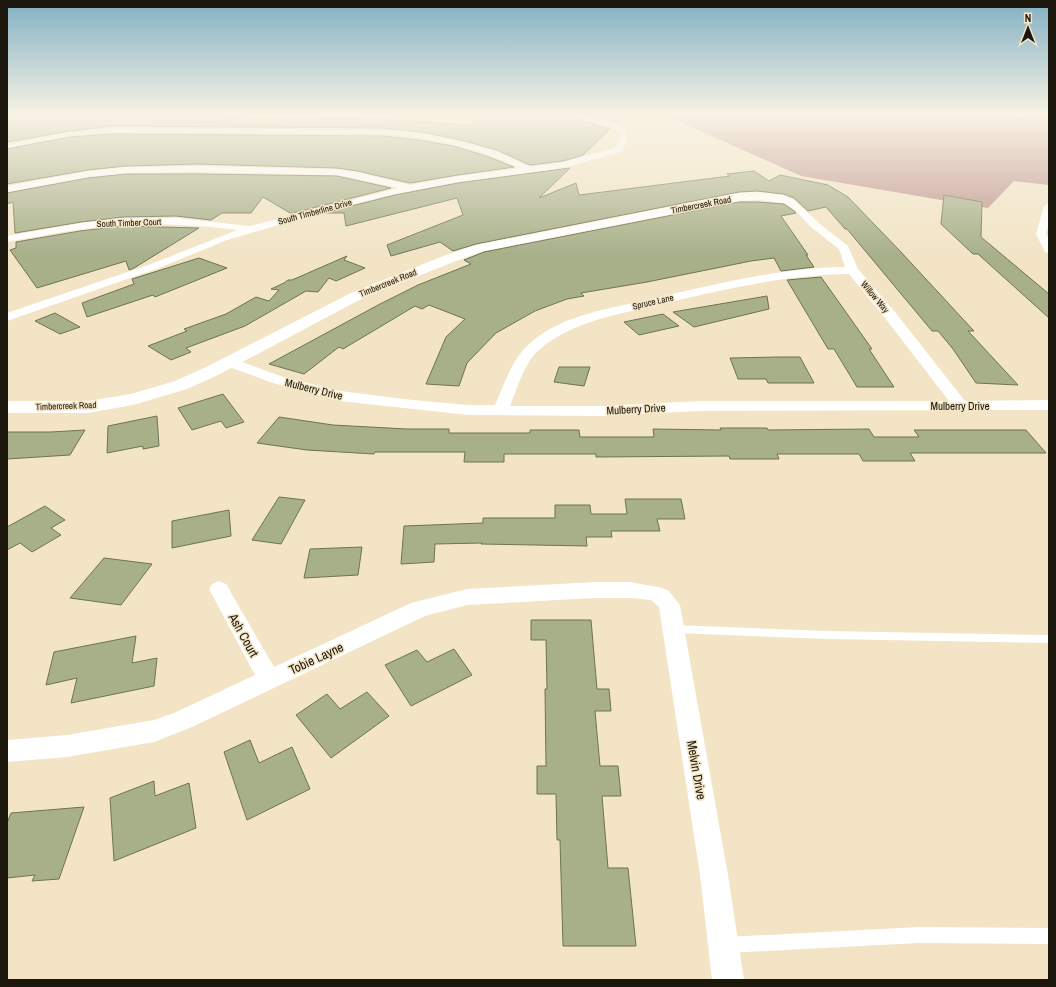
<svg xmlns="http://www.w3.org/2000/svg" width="1056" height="987" font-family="'Archivo Narrow',sans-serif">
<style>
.forest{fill:#be938d}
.building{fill:#a8b08a;stroke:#6d7356}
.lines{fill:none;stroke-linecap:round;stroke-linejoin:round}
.lane{fill:#fff;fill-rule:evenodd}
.street{fill:#fff;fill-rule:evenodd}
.secondary{fill:#fff;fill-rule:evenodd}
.labels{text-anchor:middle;stroke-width:3;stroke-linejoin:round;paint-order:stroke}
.far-street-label{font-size:9px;fill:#1c170c;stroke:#f2e4c5}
.street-label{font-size:11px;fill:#1c170c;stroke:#f2e4c5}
.near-street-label{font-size:13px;fill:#1c170c;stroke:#f2e4c5}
</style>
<rect width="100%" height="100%" fill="#f2e4c5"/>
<path class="forest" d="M667 116H1049V185L1014 181 988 208 801 176Z"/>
<path class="building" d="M20 116 373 119 470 125 483 116H569L610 129 583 155 563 161 530 165 497 150 461 140 421 132 383 128 112 126 70 131 7 142V119Z
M594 116H623L617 122Z
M112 134 383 136 418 140 453 146 486 156 514 167 458 175 410 183 357 171 337 168 198 164 126 166 88 170 7 184V149L70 137Z
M570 168 539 198 576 183 579 195 730 176 727 174 754 171 769 181 780 175 828 185 848 197 900 251 974 331H968L1018 385 976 383 953 349 938 331H932L847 229H845L826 207 808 211 794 198 783 194 757 191 739 192 476 244 453 251 440 242 391 256 387 245 463 215 457 198 346 226 344 213H324L395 195 458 183Z
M126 174H198L337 176 391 188 293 213H290L263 197 251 213H222L211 220 176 216 123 217 81 222 15 233 13 202 7 204V193L88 178Z
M944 195 982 202 981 237 1049 294V318L978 254H973L941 224Z
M739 202H757L784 204 794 211 796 213 781 216 808 255H806L814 267 781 271 774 258 751 261 647 282 581 293 584 296 567 299 535 311 496 333 467 363 459 386 426 384 446 337 465 319 429 305 422 309 415 306 343 349 339 347 304 374 269 364 380 304 418 285 471 264 464 260 484 252Z
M124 226 199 228 134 268 129 270 126 261 37 288 10 250 16 248V242L80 231Z
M347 256 344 260 365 268 336 281 329 278 318 292 306 291 245 326 186 348 191 352 171 360 148 346 187 331 184 329 226 314 256 297 269 301 279 290 271 289 284 283 288 280H292Z
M199 258 227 268 155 297 153 295 87 317 82 303 134 284 132 279Z
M821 277 872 349H869L894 387H857L834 349H828L787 280Z
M767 296 769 309 694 327 673 312Z
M55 313 80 327 60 334 35 321Z
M663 314 679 326 639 335 624 322Z
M779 357H800L814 383H768L766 379H738L730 358Z
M559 367H590L584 386 554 382Z
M223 394 244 422 226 428 221 421 192 430 178 408Z
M157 416 159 446 143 449V446L107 453 108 426Z
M279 417 333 425 407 429H449V433H530V430H579L580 437H654L653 429 721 430 720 428H767L768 430 869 429 874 437H919L914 430H1026L1046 453H910L915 461H863L859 454H777L779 459H730L729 456 596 457V454H504V462H464L465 452H375L374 454 307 450 257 443Z
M85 430 70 455 7 459V432H51Z
M279 497 305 500 281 544 252 540Z
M625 499H681L685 519H657L660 531H611L612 537H586L587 546 481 544 482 543 435 544 434 562 401 564 404 526 483 523V518H555V505H590L591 514H627Z
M45 506 65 520 51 528 61 535 32 552 20 543 7 550V527Z
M229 510 231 536 172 548V521Z
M362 547 358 575 304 578 310 549Z
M104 558 152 564 121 605 70 598Z
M531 620H591L597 689H609L611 711H595L600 766H618L621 796H602L608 868H628L636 946H563L560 840H557L556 794H537V766H546L545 689H547L546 640H531Z
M136 636 132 663 157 658 154 686 71 703 77 678 46 685 54 652Z
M454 649 472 675 411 706 385 665 417 650 427 662Z
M367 692 389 716 331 758 296 715 327 694 340 709Z
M250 740 259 763 292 747 310 789 247 820 224 752Z
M154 781 155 796 189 783 196 828 114 861 110 798Z
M84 807 59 879 32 881 35 875 7 878V823L11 813Z"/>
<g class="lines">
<path class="lane" d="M673 625 828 631 1049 635V643L828 639 673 633 669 632 668 629 669 626Z
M919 927 1049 928V944L919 943 727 953 722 950 719 945 722 940 727 937Z"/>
<path class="street" d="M570 116C585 116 617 119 627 131L628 140 621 152 563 168 458 182 395 194 341 207 227 240 159 268 7 321V313L151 264 237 230C200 225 162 223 124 225 85 227 46 235 7 242V236L81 223 123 218H176L250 226 398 188 337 175 198 172 126 173 88 177 7 192V186L88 171 126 167 198 166 337 169 357 172 410 185 458 176 519 168C476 147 431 138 383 134L112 132 70 136 7 148V144L70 132 112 128 383 130 421 133 461 141 496 151 530 167 563 162 615 148 620 140 621 134 613 128Z
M783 196 793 199 820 224 848 246 858 269 895 312 965 401 1049 400V410L700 411 602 416 468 415 340 401 273 383 224 365 222 362 224 359 229 358 234 359 283 377 340 391 413 400 468 405H495C504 385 511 361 528 345 561 314 610 309 651 299 716 284 779 268 845 267L839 249 812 228 795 210 778 199ZM849 274 885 318 949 401H700L602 406H510C518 387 524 363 539 350 572 321 617 315 657 305 721 290 783 275 849 274Z
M1049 203V224L1046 234 1049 239V253L1045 252 1036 234 1044 206Z
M219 581 226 584 274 667 411 603 467 589 594 582H630L663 588 669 591 680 605 728 875 744 980H712L700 875 659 607 651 600 630 598H594L467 605 425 616 192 727 154 742 67 757 7 762V740L67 735 154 720 174 713 255 675 209 589 212 584Z"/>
<path class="secondary" d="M757 192 783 195 787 196 789 199 787 202 783 203 757 200 739 201 484 251 456 261 363 298 218 375 187 389 133 405 88 413H7V401H88L131 394 175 381 206 367 353 292 446 255 476 245 739 193Z"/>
</g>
<linearGradient id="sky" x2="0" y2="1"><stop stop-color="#81afc3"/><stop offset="0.45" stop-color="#f9f3e5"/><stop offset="1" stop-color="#f9f3e5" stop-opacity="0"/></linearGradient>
<rect width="1056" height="255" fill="url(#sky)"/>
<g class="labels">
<g class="far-street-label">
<text transform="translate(701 205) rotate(-11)" y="3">Timbercreek Road</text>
<text transform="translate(315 212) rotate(-15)" y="3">South Timberline Drive</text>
<text transform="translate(129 223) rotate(-2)" y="3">South Timber Court</text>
<text transform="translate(388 283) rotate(-22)" y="3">Timbercreek Road</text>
<text transform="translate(875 297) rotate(50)" y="3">Willow Way</text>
<text transform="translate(653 302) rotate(-13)" y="3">Spruce Lane</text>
<text transform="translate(66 406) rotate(-2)" y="3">Timbercreek Road</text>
</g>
<g class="street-label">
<text transform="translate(314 389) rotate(14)" y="4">Mulberry Drive</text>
<text x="960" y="410">Mulberry Drive</text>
<text transform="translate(636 409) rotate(-3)" y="4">Mulberry Drive</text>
</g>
<g class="near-street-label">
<text transform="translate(244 635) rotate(61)" y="5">Ash Court</text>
<text transform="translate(316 658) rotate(-25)" y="5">Tobie Layne</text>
<text transform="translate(697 770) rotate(80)" y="5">Melvin Drive</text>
</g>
</g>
<rect width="1056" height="987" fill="none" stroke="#1c170c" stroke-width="16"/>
<g transform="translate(1028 28)" stroke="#f2e4c5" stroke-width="3" paint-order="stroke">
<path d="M0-3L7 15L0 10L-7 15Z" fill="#1c170c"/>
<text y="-6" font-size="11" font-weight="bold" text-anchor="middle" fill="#1c170c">N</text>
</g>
</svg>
